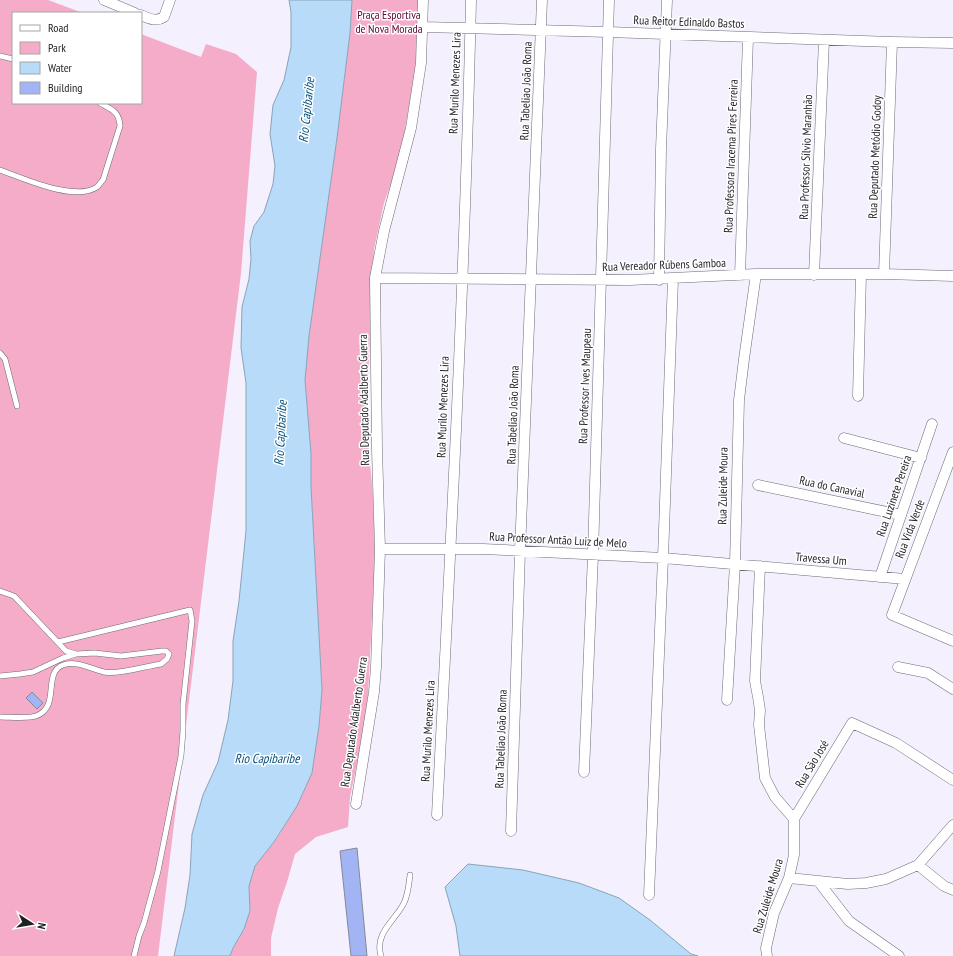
<svg xmlns="http://www.w3.org/2000/svg" width="953" height="956" font-family="'PT Sans Narrow',sans-serif">
<style>
.green{fill:#f4acc8}
.water{fill:#b7dbf9;stroke:#8aa3b9}
.building{fill:#a2b4f4;stroke:#858994}
.lines{fill:none;stroke-linecap:round;stroke-linejoin:round}
.lane-casing{stroke:#6e6b76;stroke-width:6}
.street-casing{stroke:#6e6b76;stroke-width:11}
.lane{stroke:#fff;stroke-width:5}
.street{stroke:#fff;stroke-width:10}
.labels{text-anchor:middle;stroke-width:3;stroke-linejoin:round;paint-order:stroke}
.park-label{font-size:12px;fill:#5d0636;stroke:#fff}
.street-label{font-size:12px;fill:#201f24;stroke:#fff}
.water-label{font-size:13px;font-style:italic;fill:#064f7c;stroke:#fff}
</style>
<rect width="100%" height="100%" fill="#f4f0fd"/>
<path class="green" d="M0 0H48L83 13H13V103H141V34L201 57 206 44 236 54 257 72 241 273 158 956H0Z
M352 0H422L420 44 400 158 384 203 374 249 369 355 367 430 373 496 375 557 367 715 350 797 348 827 316 837 295 854 287 882 278 908 271 938V956H230L233 948 244 929 250 911 249 886 255 866 277 838 297 806 312 773 319 726 322 690 311 487V454L305 380 309 336 337 138 350 33Z"/>
<path class="water" d="M289 0H352L350 33 337 138 309 336 305 380 311 454V487L322 690 319 726 312 773 297 806 274 842 255 866 249 886 250 911 244 929 233 948 230 956H174L185 908 190 875 192 834 203 795 218 762 228 720 233 681V641L239 601 246 531V383L241 348 242 307 249 279 251 259 250 241 254 226 264 212 273 184 275 166 270 134 273 105 284 80 291 47V12Z
M468 864 523 870 579 883 619 898 650 920 691 954 698 956H460L456 926 445 887Z"/>
<path class="building" d="M32 692 43 703 37 709 26 698Z
M357 848 367 956H351L340 851Z"/>
<g class="lines">
<defs>
<path id="lane" d="M0 56 13 59
M0 170C23 178 74 202 97 187 99 185 101 182 103 180L120 126C119 111 112 110 100 103
M0 353 5 359 17 406
M0 591 14 596 66 651 76 654
M58 642 190 610 192 621 183 704V731L181 756 158 871 144 923 139 936 134 956
M0 676 20 674 33 672 63 658 76 654 95 653 121 656 162 651H166L169 654 167 659 161 664C146 666 118 675 104 672 91 669 76 660 63 665 42 673 61 707 36 716 28 719 10 717 0 717
M381 956C374 933 395 921 404 903 408 895 409 884 410 875"/>
<path id="street" d="M104 0 135 13
M141 15C150 19 156 22 164 17L170 0
M423 27 608 32 892 42 953 43
M884 274 892 42
M740 275 748 38
M814 275 824 40
M375 278 630 280 756 274H884L953 276
M659 280 661 149 667 0
M858 396 861 274
M844 438 921 458
M953 452 892 615 953 641
M758 485 901 515
M380 549H483L663 558 905 579
M760 566 755 681 758 697 760 710 759 725 765 778 775 797 794 819V855L789 878 774 913 766 948 767 956
M880 577 932 424
M898 667 928 673 953 689
M727 700 735 564 739 400 744 359 756 274
M584 772 593 555 609 0
M356 804 374 692 376 667 380 549 377 449 375 278 384 231 411 128 421 63 423 0
M437 815C451 544 465 272 471 0
M794 819 852 723 896 743 953 780
M511 831 520 551 542 0
M918 865 944 886 953 890
M789 878 848 884 866 883 886 879 918 865 953 825
M818 881 849 921 899 956
M649 895 663 558 673 279"/>
</defs>
<use href="#lane" class="lane-casing"/>
<use href="#street" class="street-casing"/>
<use href="#lane" class="lane"/>
<use href="#street" class="street"/>
</g>
<g class="labels">
<g class="park-label">
<text x="389" y="19">Praça Esportiva<tspan x="389" dy="14">de Nova Morada</tspan></text>
</g>
<g class="street-label">
<text transform="translate(689 22) rotate(2)" y="4">Rua Reitor Edinaldo Bastos</text>
<text transform="translate(455 83) rotate(-88)" y="4">Rua Murilo Menezes Lira</text>
<text transform="translate(526 91) rotate(-88)" y="4">Rua Tabeliao João Roma</text>
<text transform="translate(731 156) rotate(-88)" y="4">Rua Professora Iracema Pires Ferreira</text>
<text transform="translate(806 157) rotate(-88)" y="4">Rua Professor Sílvio Maranhão</text>
<text transform="translate(875 157) rotate(-88)" y="4">Rua Deputado Metódio Godoy</text>
<text transform="translate(664 265) rotate(-2)" y="4">Rua Vereador Rúbens Gamboa</text>
<text transform="translate(585 386) rotate(-88)" y="4">Rua Professor Ives Maupeau</text>
<text transform="translate(364 400) rotate(-91)" y="4">Rua Deputado Adalberto Guerra</text>
<text transform="translate(443 407) rotate(-88)" y="4">Rua Murilo Menezes Lira</text>
<text transform="translate(513 415) rotate(-88)" y="4">Rua Tabeliao João Roma</text>
<text transform="translate(723 486) rotate(-89)" y="4">Rua Zuleide Moura</text>
<text transform="translate(832 487) rotate(12)" y="4">Rua do Canavial</text>
<text transform="translate(894 496) rotate(-71)" y="4">Rua Luzinete Pereira</text>
<text transform="translate(910 529) rotate(-69)" y="4">Rua Vida Verde</text>
<text transform="translate(558 540) rotate(3)" y="4">Rua Professor Antão Luiz de Melo</text>
<text transform="translate(821 559) rotate(5)" y="4">Travessa Um</text>
<text transform="translate(354 722) rotate(-82)" y="4">Rua Deputado Adalberto Guerra</text>
<text transform="translate(428 731) rotate(-87)" y="4">Rua Murilo Menezes Lira</text>
<text transform="translate(501 739) rotate(-88)" y="4">Rua Tabeliao João Roma</text>
<text transform="translate(812 764) rotate(-59)" y="4">Rua São José</text>
<text transform="translate(768 896) rotate(-73)" y="4">Rua Zuleide Moura</text>
</g>
<g class="water-label">
<text transform="translate(306 110) rotate(-84)" y="5">Rio Capibaribe</text>
<text transform="translate(280 433) rotate(-87)" y="5">Rio Capibaribe</text>
<text x="267" y="763">Rio Capibaribe</text>
</g>
</g>
<rect x="12" y="12" width="130" height="92" fill="#ffffff" stroke="#a6a5a7"/>
<rect x="20" y="25" width="20" height="6" fill="#ffffff" stroke="#a6a5a7"/>
<text x="48" y="32" font-size="12" fill="#201f24">Road</text>
<rect x="20" y="42" width="20" height="12" fill="#f4acc8" stroke="#a6a5a7"/>
<text x="48" y="52" font-size="12" fill="#201f24">Park</text>
<rect x="20" y="62" width="20" height="12" fill="#b7dbf9" stroke="#a6a5a7"/>
<text x="48" y="72" font-size="12" fill="#201f24">Water</text>
<rect x="20" y="82" width="20" height="12" fill="#a2b4f4" stroke="#a6a5a7"/>
<text x="48" y="92" font-size="12" fill="#201f24">Building</text>
<g transform="translate(32 924) rotate(102)" stroke="#ffffff" stroke-width="3" paint-order="stroke">
<path d="M0-3L7 15L0 10L-7 15Z" fill="#201f24"/>
<text y="-6" font-size="11" font-weight="bold" text-anchor="middle" fill="#201f24">N</text>
</g>
</svg>
